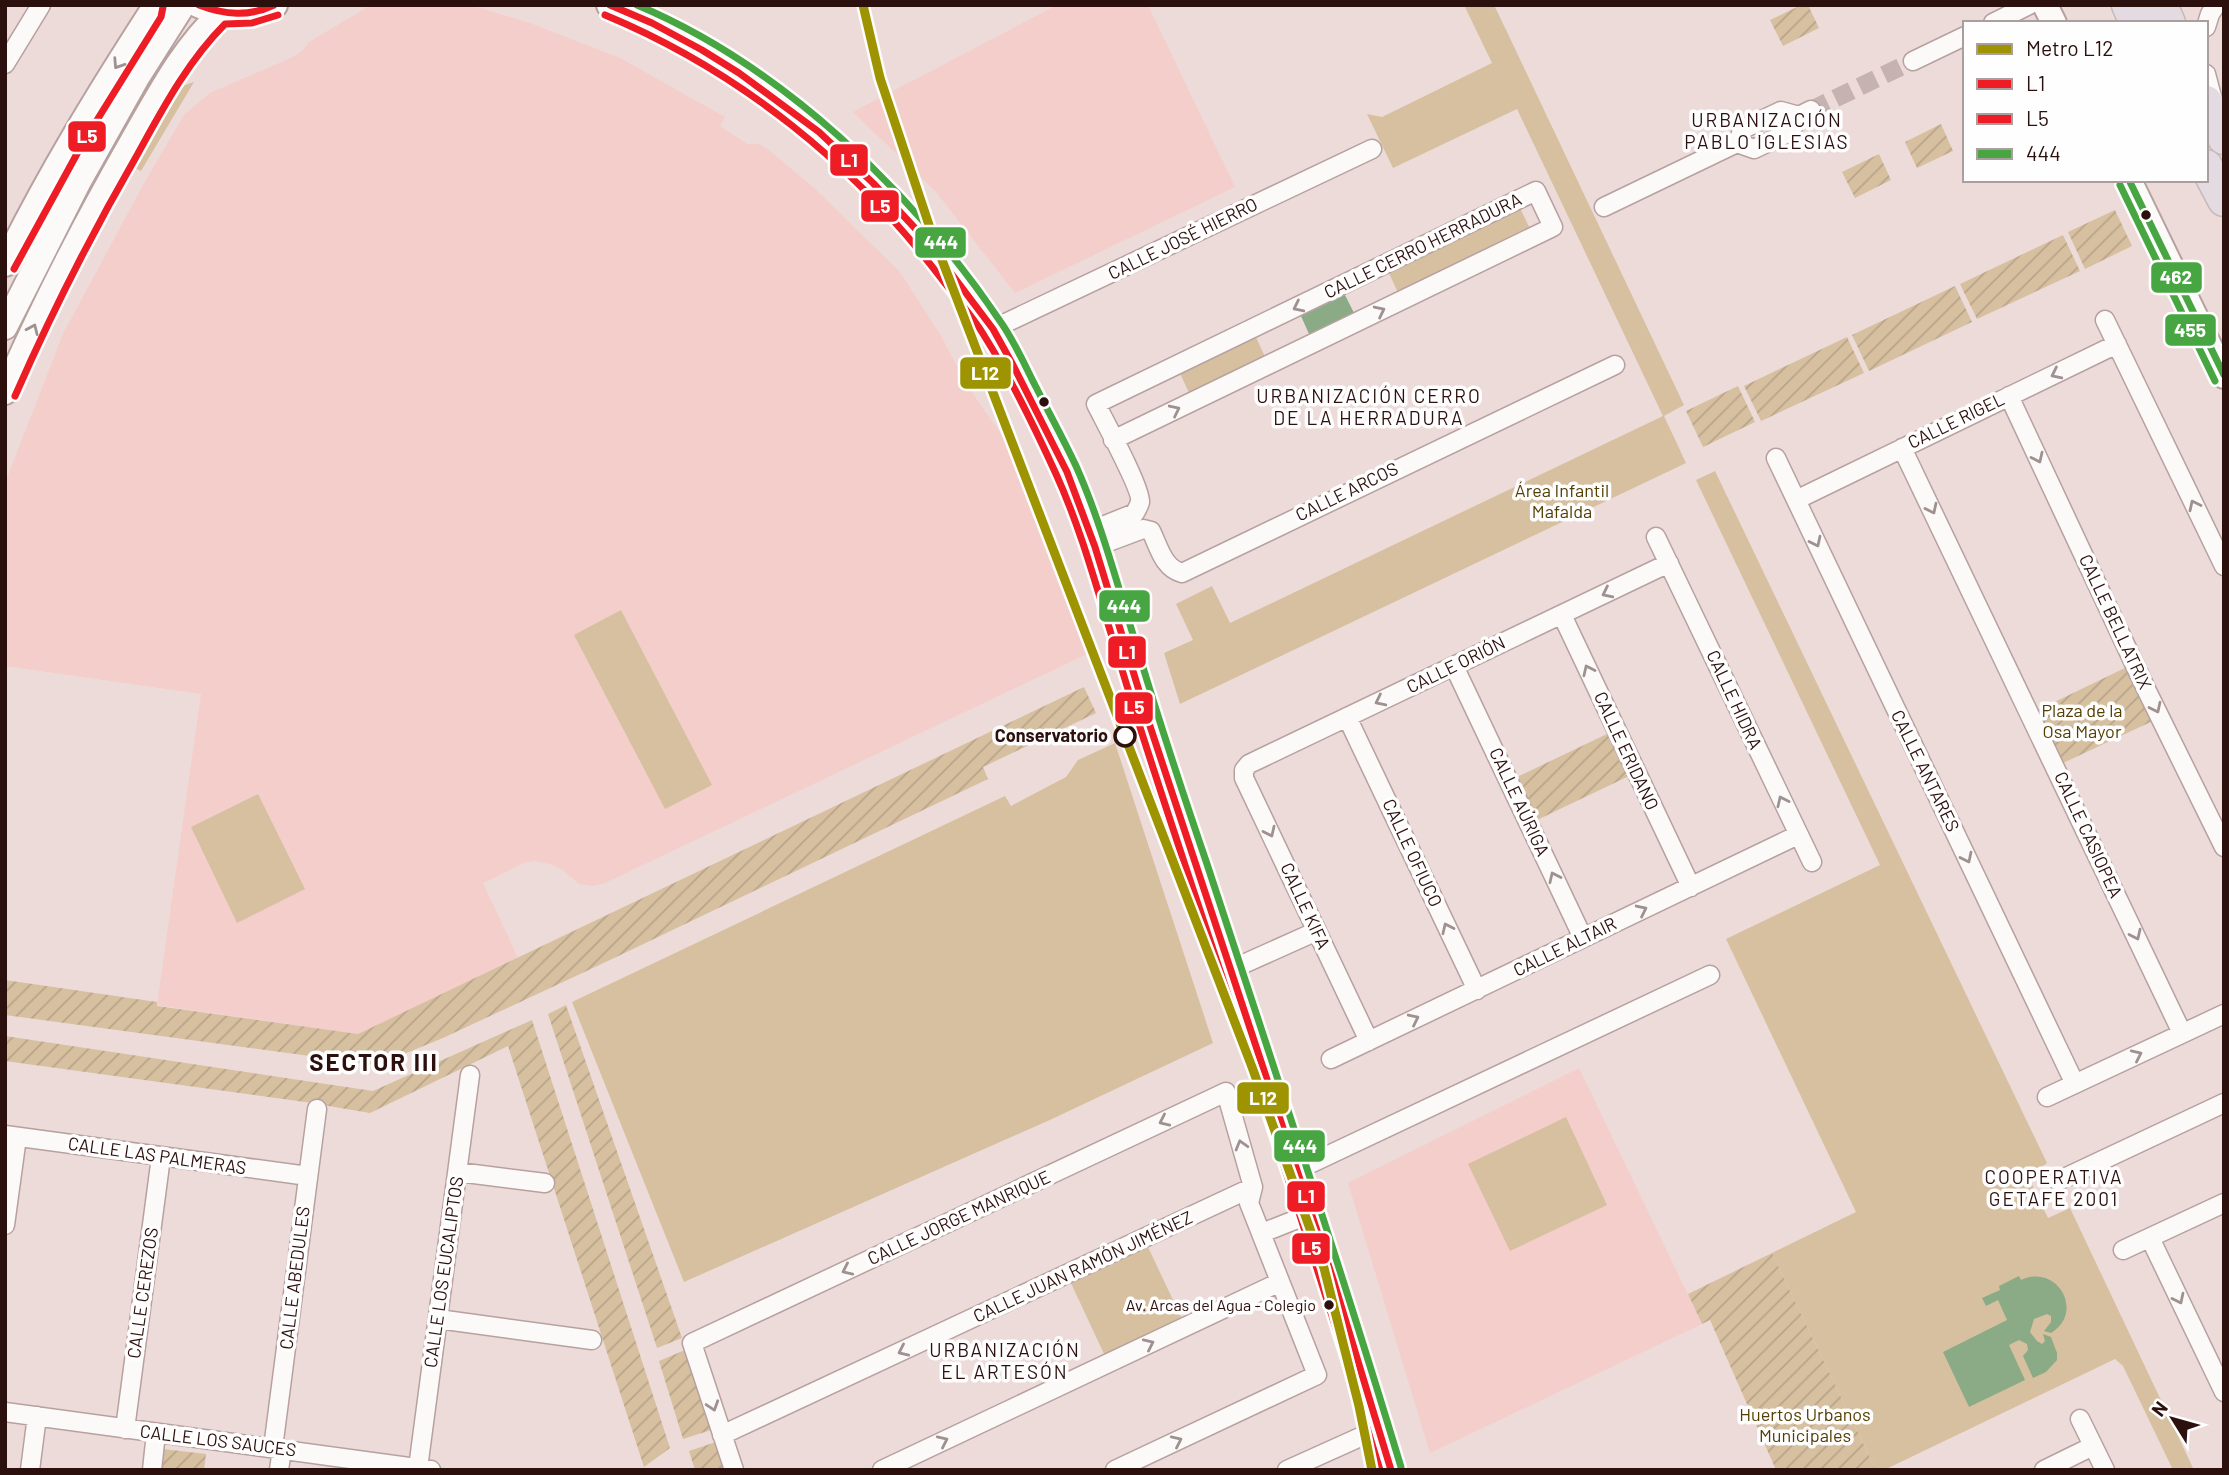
<svg xmlns="http://www.w3.org/2000/svg" width="2229" height="1475" font-family="Barlow,sans-serif">
<style>
.built{fill:#f4ceca}
.green{fill:#d6c0a0}
.garden{fill:url(#garden-furrows)}
.water{fill:#8aab86}
.lines{fill:none;stroke-linecap:round;stroke-linejoin:round}
.street-tunnel{stroke:#c6b2b0;stroke-width:18;stroke-dasharray:18 9;stroke-linecap:butt}
.street-casing{stroke:#b7a19f;stroke-width:21}
.secondary-casing{stroke:#b7a19f;stroke-width:28}
.highway-casing{stroke:#c6b9b8;stroke-width:35}
.street{stroke:#fcfaf9;stroke-width:18}
.secondary{stroke:#fcfaf9;stroke-width:24}
.highway{stroke:#e4dae1;stroke-width:32}
.bus-1-casing{stroke:#fefefe;stroke-width:12}
.bus-2-casing{stroke:#fefefe;stroke-width:12}
.bus-3-casing{stroke:#fefefe;stroke-width:12}
.bus-4-casing{stroke:#fefefe;stroke-width:12}
.bus-5-casing{stroke:#fefefe;stroke-width:12}
.bus-1{stroke:#ee1c25;stroke-width:7}
.bus-2{stroke:#ee1c25;stroke-width:7}
.bus-3{stroke:#47a641;stroke-width:7}
.bus-4{stroke:#47a641;stroke-width:7}
.bus-5{stroke:#47a641;stroke-width:7}
.metro-1-casing{stroke:#fefefe;stroke-width:14}
.metro-1{stroke:#9e9301;stroke-width:9}
.oneway{stroke:#9e918f}
.bus-dot{fill:#2c100e;stroke:#fefefe;stroke-width:2.5}
.stop-dot{fill:#fefefe;stroke:#2c100e;stroke-width:3.5}
.labels{text-anchor:middle;stroke-width:7;stroke-linejoin:round;paint-order:stroke}
.bus-label{font-size:16px;fill:#2c100e;stroke:#fefefe;text-anchor:end}
.street-label{font-size:18px;fill:#2c100e;stroke:#fefefe}
.park-label{font-size:18px;fill:#533d02;stroke:#fefefe}
.stop-label{font-size:18px;font-weight:bold;fill:#2c100e;stroke:#fefefe;text-anchor:end}
.neighbourhood-label{font-size:19px;letter-spacing:2px;fill:#2c100e;stroke:#fefefe}
.district-label{font-size:24px;font-weight:bold;letter-spacing:2px;fill:#2c100e;stroke:#fefefe}
.line-badge{stroke:#fefefe;stroke-width:2.5}
.badge-label{font-size:19px;text-anchor:middle;font-weight:bold;fill:#fff}
</style>
<defs>
<pattern id="garden-furrows" width="10" height="10" patternUnits="userSpaceOnUse" patternTransform="scale(1.75)"><rect width="10" height="10" fill="#d6c0a0"/><path d="M-1 1l2-2M0 10L10 0M9 11l2-2" fill="none" stroke="#b8a489"/></pattern>
</defs>
<rect width="100%" height="100%" fill="#eddbd9"/>
<path class="built" d="M371 5H470L530 23 620 58 725 117 720 126 747 144H759L770 151 813 187 900 272 941 336 967 385 1024 467 1089 653 605 883 592 886 579 884 563 870 550 864 535 861 524 863 483 883 518 958 358 1034 157 1005 201 694 5 666V483L63 334 142 187 184 115 210 93 293 57 302 51 309 42Z
M1057 5H1148L1235 187 1015 293 936 192 853 112Z
M1579 1068 1702 1324 1430 1453 1348 1183Z"/>
<path class="green" d="M1464 5H1494L1508 34 1684 405 1664 416 1686 463 1180 704 1164 653 1193 640 1176 604 1212 586 1230 623 1663 416 1517 109 1393 168 1367 114 1382 117 1492 63Z
M194 82 141 171 133 167 182 86Z
M1520 208 1531 231 1399 295 1388 271Z
M1255 335 1266 359 1190 395 1179 371Z
M1715 471 2047 1163 2039 1169 2030 1180 2048 1218 2070 1208 2194 1470H2173L2123 1366 2115 1359 1884 1470H1876L1772 1253 1856 1212 1726 939 1880 865 1696 480Z
M621 610 712 785 665 809 574 635Z
M1115 743 1213 1043 1052 1119 684 1282 572 1002 1005 796 1011 806 1066 777 1078 760Z
M258 794 305 889 237 923 191 827Z
M1566 1117 1607 1205 1510 1251 1468 1164Z
M1148 1247 1182 1319 1104 1354 1070 1281Z"/>
<path class="garden" d="M1801 5H1808L1819 28 1783 46 1770 20Z
M1941 124 1953 151 1917 168 1905 142Z
M1879 154 1891 180 1855 198 1842 172Z
M2115 210 2132 246 2085 269 2068 232Z
M2063 235 2080 271 1977 319 1960 284Z
M1955 286 1972 322 1869 371 1852 335Z
M1847 337 1864 373 1761 421 1744 386Z
M1738 386 1755 422 1703 447 1686 411Z
M2129 666 2155 720 2063 763 2038 710Z
M1084 687 1096 713 983 767 988 779 610 960 443 1038 377 1065 5 1015V980L157 1002V1006L358 1034Z
M1609 733 1629 776 1537 820 1517 777Z
M566 1005 682 1338 657 1348 548 1014Z
M532 1020 670 1448 644 1467 508 1046 370 1113 305 1102 5 1061V1036L373 1091Z
M1772 1253 1876 1470H1776L1710 1320 1702 1324 1688 1294Z
M685 1350 711 1430 683 1439 659 1361Z
M716 1442 724 1470H695L689 1451Z
M163 1449 206 1454 204 1470H160Z"/>
<path class="water" d="M1345 295 1354 313 1309 334 1301 316Z
M2019 1276 2021 1280C2058 1263 2085 1313 2051 1333L2044 1331 2051 1322V1316L2047 1314 2034 1319 2030 1332 2037 1341 2042 1344 2045 1341 2043 1334 2051 1337 2057 1353V1360L2046 1372 2033 1378 2023 1356 2028 1350 2027 1344 2019 1340 2009 1345 2025 1380 1969 1407 1943 1352 2007 1320 1998 1300 1986 1306 1982 1298 2000 1290 1999 1286Z"/>
<g class="lines">
<path class="street-tunnel" d="M1811 110 1913 61"/>
<defs>
<path id="street" d="M1993 23 2029 5
M2206 27 2210 14 2216 5
M1913 61 1965 36
M5 64 41 5
M2206 74 2215 108
M1737 143 1754 149 1790 132 1799 116 1811 110
M1604 207 1737 143 1743 129 1781 111 1799 116
M2105 320 2224 566
M993 329 1372 149
M2009 396 2147 691 2224 847
M1902 448 2182 1033
M1776 458 2075 1084
M1796 500 2117 344
M1090 531 1135 513C1137 509 1139 506 1140 502 1142 490 1104 420 1096 404L1536 191 1553 227 1113 440
M1656 537 1812 862
M1095 547 1143 529 1151 531C1159 547 1163 568 1182 573L1615 365
M1562 615 1691 887
M1454 666 1583 938
M1347 717 1477 990
M1230 970 1317 931
M1369 1041 1244 778V770L1249 764 1669 563
M1331 1059 1798 835
M2047 1097 2224 1014
M5 1135 308 1176
M1297 1170 1710 975
M458 1172 545 1183
M2058 1181 2224 1103
M5 1225 17 1137
M1262 1233 1310 1214
M2150 1238 2224 1392
M2123 1250 2224 1203
M438 1319 592 1340
M5 1412 431 1470
M2080 1419 2105 1470
M125 1429 161 1157
M722 1435 1253 1187
M273 1448 317 1109
M418 1468 470 1075
M30 1470 37 1416
M152 1470 156 1433
M279 1470 282 1449
M734 1470 692 1343 1226 1092 1253 1187 1249 1203 1317 1375 1115 1470
M882 1470 1280 1282
M1287 1470 1378 1429
M2044 1470 2093 1446"/>
<path id="secondary" d="M198 5C223 16 250 18 275 5
M609 5 652 23 702 50 739 73 819 132 873 183 926 240 993 329 1013 365 1067 472 1095 547 1148 720 1333 1279 1391 1470
M2045 5 2054 23
M2129 180 2224 376
M5 264C48 176 99 93 152 11L153 5
M5 327 78 183 138 76 183 5
M5 392C43 305 86 222 133 140 159 95 183 48 221 13"/>
<path id="highway" d="M2128 5 2136 23
M2161 5 2169 23
M2206 102 2224 138
M2206 166 2224 200"/>
</defs>
<use href="#street" class="street-casing"/>
<use href="#secondary" class="secondary-casing"/>
<use href="#highway" class="highway-casing"/>
<use href="#street" class="street"/>
<use href="#secondary" class="secondary"/>
<use href="#highway" class="highway"/>
<defs>
<path id="bus-1" d="M199 5C225 15 249 17 274 5
M610 5 652 23 702 50 739 73 819 132 873 183 926 240 993 329 1013 365 1067 472 1095 547 1148 720 1333 1279 1391 1470"/>
<path id="bus-2" d="M605 15C740 71 856 165 944 282 958 300 974 318 985 337 1012 380 1035 428 1056 474 1082 531 1098 593 1117 653 1138 724 1162 795 1185 865 1252 1066 1318 1267 1380 1470
M14 269 84 141 161 17 163 7
M15 396C51 314 91 235 136 157 162 110 187 62 225 24L252 23 278 15"/>
<path id="bus-3" d="M637 5C782 66 913 192 1000 321 1015 342 1025 366 1037 389 1050 415 1064 440 1076 466 1101 522 1117 584 1136 644 1158 718 1182 791 1207 864 1273 1065 1340 1265 1401 1467"/>
<path id="bus-4" d="M2129 180 2224 375"/>
<path id="bus-5" d="M2120 185 2215 381"/>
</defs>
<use href="#bus-1" class="bus-1-casing"/>
<use href="#bus-2" class="bus-2-casing"/>
<use href="#bus-3" class="bus-3-casing"/>
<use href="#bus-4" class="bus-4-casing"/>
<use href="#bus-5" class="bus-5-casing"/>
<use href="#bus-1" class="bus-1"/>
<use href="#bus-2" class="bus-2"/>
<use href="#bus-3" class="bus-3"/>
<use href="#bus-4" class="bus-4"/>
<use href="#bus-5" class="bus-5"/>
<defs>
<path id="metro-1" d="M863 5 880 78 932 234 1252 1067 1324 1268 1359 1406 1372 1470"/>
</defs>
<use href="#metro-1" class="metro-1-casing"/>
<use href="#metro-1" class="metro-1"/>
</g>
<defs><path id="oneway-chevron" d="M-2-3.5L2.5 0L-2 3.5" fill="none" stroke-width="1.6" stroke-linecap="round" stroke-linejoin="round" transform="scale(1.75)"/></defs>
<g class="oneway">
<use href="#oneway-chevron" transform="translate(118 64) rotate(123)"/>
<use href="#oneway-chevron" transform="translate(1298 307) rotate(154)"/>
<use href="#oneway-chevron" transform="translate(1380 311) rotate(-26)"/>
<use href="#oneway-chevron" transform="translate(33 329) rotate(-66)"/>
<use href="#oneway-chevron" transform="translate(2056 374) rotate(154)"/>
<use href="#oneway-chevron" transform="translate(1175 410) rotate(-26)"/>
<use href="#oneway-chevron" transform="translate(2038 458) rotate(65)"/>
<use href="#oneway-chevron" transform="translate(2194 505) rotate(-116)"/>
<use href="#oneway-chevron" transform="translate(1932 509) rotate(64)"/>
<use href="#oneway-chevron" transform="translate(1816 542) rotate(64)"/>
<use href="#oneway-chevron" transform="translate(1607 593) rotate(154)"/>
<use href="#oneway-chevron" transform="translate(1588 670) rotate(-115)"/>
<use href="#oneway-chevron" transform="translate(1380 701) rotate(154)"/>
<use href="#oneway-chevron" transform="translate(2156 708) rotate(64)"/>
<use href="#oneway-chevron" transform="translate(1782 801) rotate(-115)"/>
<use href="#oneway-chevron" transform="translate(1270 832) rotate(65)"/>
<use href="#oneway-chevron" transform="translate(1967 858) rotate(64)"/>
<use href="#oneway-chevron" transform="translate(1554 877) rotate(-115)"/>
<use href="#oneway-chevron" transform="translate(1642 910) rotate(-26)"/>
<use href="#oneway-chevron" transform="translate(1447 928) rotate(-115)"/>
<use href="#oneway-chevron" transform="translate(2136 935) rotate(65)"/>
<use href="#oneway-chevron" transform="translate(1414 1019) rotate(-26)"/>
<use href="#oneway-chevron" transform="translate(2137 1055) rotate(-25)"/>
<use href="#oneway-chevron" transform="translate(1164 1121) rotate(155)"/>
<use href="#oneway-chevron" transform="translate(1241 1145) rotate(-106)"/>
<use href="#oneway-chevron" transform="translate(847 1270) rotate(155)"/>
<use href="#oneway-chevron" transform="translate(2179 1299) rotate(64)"/>
<use href="#oneway-chevron" transform="translate(1149 1344) rotate(-25)"/>
<use href="#oneway-chevron" transform="translate(903 1351) rotate(155)"/>
<use href="#oneway-chevron" transform="translate(713 1406) rotate(72)"/>
<use href="#oneway-chevron" transform="translate(943 1441) rotate(-25)"/>
<use href="#oneway-chevron" transform="translate(1177 1441) rotate(-25)"/>
</g>
<g class="bus-dot">
<circle cx="2146" cy="215" r="6"/>
<circle cx="1044" cy="402" r="6"/>
<circle cx="1329" cy="1305" r="6"/>
</g>
<circle class="stop-dot" cx="1125" cy="736" r="10"/>
<g class="labels">
<g class="bus-label">
<text x="1316" y="1311">Av. Arcas del Agua - Colegio</text>
</g>
<g class="street-label">
<text transform="translate(1183 239) rotate(-26)" y="6">CALLE JOSÉ HIERRO</text>
<text transform="translate(1423 246) rotate(-26)" y="6">CALLE CERRO HERRADURA</text>
<text transform="translate(1956 421) rotate(-26)" y="6">CALLE RIGEL</text>
<text transform="translate(1347 492) rotate(-26)" y="6">CALLE ARCOS</text>
<text transform="translate(2115 622) rotate(65)" y="6">CALLE BELLATRIX</text>
<text transform="translate(1456 665) rotate(-26)" y="6">CALLE ORIÓN</text>
<text transform="translate(1734 700) rotate(65)" y="6">CALLE HIDRA</text>
<text transform="translate(1626 751) rotate(65)" y="6">CALLE ERIDANO</text>
<text transform="translate(1925 771) rotate(64)" y="6">CALLE ANTARES</text>
<text transform="translate(1519 802) rotate(65)" y="6">CALLE AÚRIGA</text>
<text transform="translate(2088 835) rotate(65)" y="6">CALLE CASIOPEA</text>
<text transform="translate(1412 853) rotate(65)" y="6">CALLE OFIUCO</text>
<text transform="translate(1305 906) rotate(65)" y="6">CALLE KIFA</text>
<text transform="translate(1565 947) rotate(-26)" y="6">CALLE ALTAIR</text>
<text transform="translate(157 1156) rotate(8)" y="6">CALLE LAS PALMERAS</text>
<text transform="translate(959 1218) rotate(-25)" y="6">CALLE JORGE MANRIQUE</text>
<text transform="translate(1083 1267) rotate(-25)" y="6">CALLE JUAN RAMÓN JIMÉNEZ</text>
<text transform="translate(444 1272) rotate(-82)" y="6">CALLE LOS EUCALIPTOS</text>
<text transform="translate(295 1278) rotate(-83)" y="6">CALLE ABEDULES</text>
<text transform="translate(143 1293) rotate(-82)" y="6">CALLE CEREZOS</text>
<text transform="translate(218 1441) rotate(7)" y="6">CALLE LOS SAUCES</text>
</g>
<g class="park-label">
<text x="1562" y="497">Área Infantil<tspan x="1562" dy="21">Mafalda</tspan></text>
<text x="2082" y="717">Plaza de la<tspan x="2082" dy="21">Osa Mayor</tspan></text>
<text x="1805" y="1421">Huertos Urbanos<tspan x="1805" dy="21">Municipales</tspan></text>
</g>
<g class="stop-label">
<text x="1108" y="742">Conservatorio</text>
</g>
<g class="neighbourhood-label">
<text x="1767" y="127">URBANIZACIÓN<tspan x="1767" dy="22">PABLO IGLESIAS</tspan></text>
<text x="1369" y="403">URBANIZACIÓN CERRO<tspan x="1369" dy="22">DE LA HERRADURA</tspan></text>
<text x="2054" y="1184">COOPERATIVA<tspan x="2054" dy="22">GETAFE 2001</tspan></text>
<text x="1005" y="1357">URBANIZACIÓN<tspan x="1005" dy="22">EL ARTESÓN</tspan></text>
</g>
<g class="district-label">
<text x="374" y="1071">SECTOR III</text>
</g>
</g>
<g class="line-badge">
<rect x="67" y="120" width="40" height="33" rx="7" fill="#ee1c25"/>
<rect x="829" y="143" width="40" height="34" rx="7" fill="#ee1c25"/>
<rect x="860" y="189" width="40" height="34" rx="7" fill="#ee1c25"/>
<rect x="914" y="226" width="53" height="33" rx="7" fill="#47a641"/>
<rect x="2150" y="261" width="53" height="33" rx="7" fill="#47a641"/>
<rect x="2164" y="313" width="53" height="34" rx="7" fill="#47a641"/>
<rect x="959" y="356" width="53" height="34" rx="7" fill="#9e9301"/>
<rect x="1098" y="589" width="53" height="34" rx="7" fill="#47a641"/>
<rect x="1107" y="635" width="40" height="34" rx="7" fill="#ee1c25"/>
<rect x="1114" y="691" width="40" height="34" rx="7" fill="#ee1c25"/>
<rect x="1236" y="1081" width="54" height="34" rx="7" fill="#9e9301"/>
<rect x="1273" y="1129" width="53" height="34" rx="7" fill="#47a641"/>
<rect x="1286" y="1180" width="40" height="33" rx="7" fill="#ee1c25"/>
<rect x="1291" y="1232" width="40" height="33" rx="7" fill="#ee1c25"/>
</g>
<g class="badge-label">
<text x="87" y="143">L5</text>
<text x="849" y="167">L1</text>
<text x="880" y="213">L5</text>
<text x="941" y="249">444</text>
<text x="2176" y="284">462</text>
<text x="2190" y="337">455</text>
<text x="985" y="380">L12</text>
<text x="1124" y="613">444</text>
<text x="1127" y="659">L1</text>
<text x="1134" y="714">L5</text>
<text x="1263" y="1105">L12</text>
<text x="1300" y="1153">444</text>
<text x="1306" y="1203">L1</text>
<text x="1311" y="1255">L5</text>
</g>
<rect width="2229" height="1475" fill="none" stroke="#2c100e" stroke-width="14"/>
<rect x="1963" y="21" width="245" height="161" fill="#fefefe" stroke="#aa9f9e" stroke-width="2"/>
<rect x="1977" y="44" width="35" height="10" fill="#9e9301" stroke="#aa9f9e" stroke-width="2"/>
<text x="2026" y="56" font-size="21" fill="#2c100e">Metro L12</text>
<rect x="1977" y="79" width="35" height="10" fill="#ee1c25" stroke="#aa9f9e" stroke-width="2"/>
<text x="2026" y="91" font-size="21" fill="#2c100e">L1</text>
<rect x="1977" y="114" width="35" height="10" fill="#ee1c25" stroke="#aa9f9e" stroke-width="2"/>
<text x="2026" y="126" font-size="21" fill="#2c100e">L5</text>
<rect x="1977" y="149" width="35" height="10" fill="#47a641" stroke="#aa9f9e" stroke-width="2"/>
<text x="2026" y="161" font-size="21" fill="#2c100e">444</text>
<g transform="translate(2173 1419) rotate(307)" stroke="#fefefe" stroke-width="5" paint-order="stroke">
<path d="M0-5L12 26L0 18L-12 26Z" fill="#2c100e"/>
<text y="-10" font-size="19" font-weight="bold" text-anchor="middle" fill="#2c100e">N</text>
</g>
</svg>
